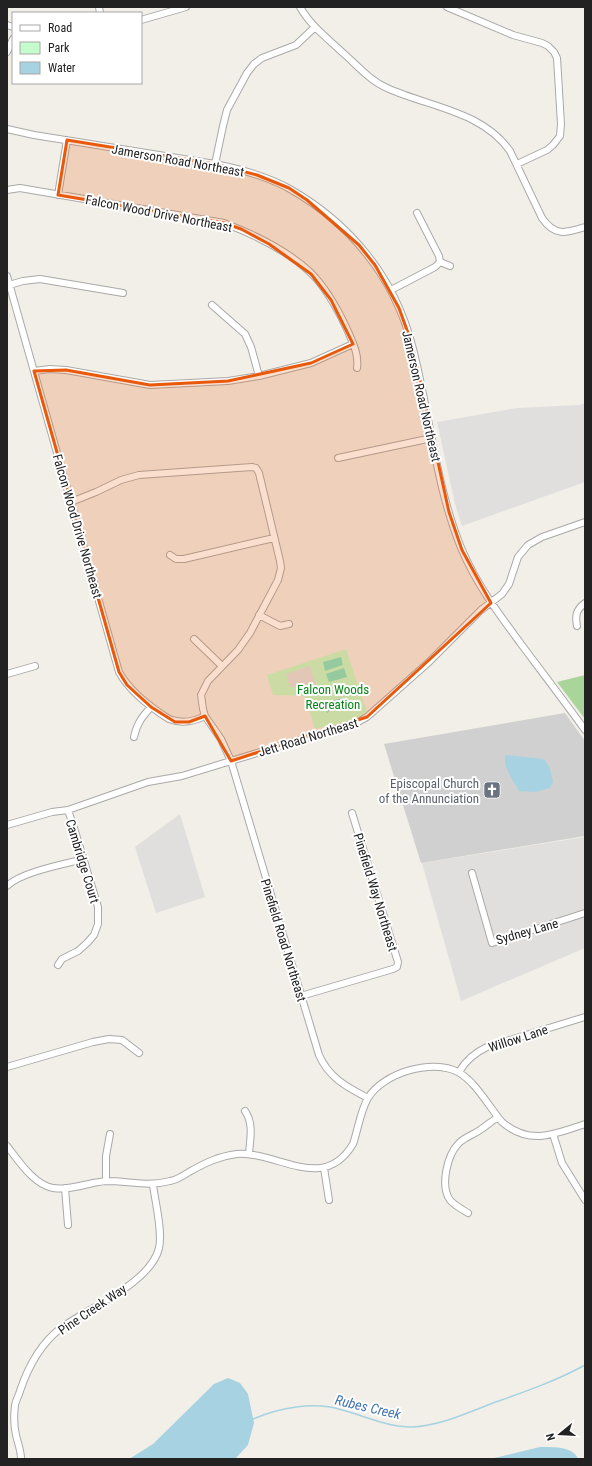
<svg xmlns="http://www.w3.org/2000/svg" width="592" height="1466" font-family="'Roboto Condensed',sans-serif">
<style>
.residential{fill:#e0dfde}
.religious{fill:#d0d0d0}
.forest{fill:#a9d49a}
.park{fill:#c4fdcb}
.pitch{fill:#81e6c3}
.parking{fill:#e2e2e2}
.water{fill:#a6d2e2}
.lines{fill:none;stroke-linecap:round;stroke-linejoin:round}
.stream{stroke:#a6d2e2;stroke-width:1.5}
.minor-casing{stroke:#a9a9a9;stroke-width:8}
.minor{stroke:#fff;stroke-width:6}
.marked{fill:#e8590c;fill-opacity:0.2;stroke:#e8590c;stroke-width:3;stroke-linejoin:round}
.labels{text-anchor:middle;stroke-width:4;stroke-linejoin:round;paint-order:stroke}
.street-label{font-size:13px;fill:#222;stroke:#fff}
.park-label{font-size:13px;fill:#058515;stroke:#fff}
.worship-label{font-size:13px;fill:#5b616d;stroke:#fff;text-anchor:end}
.water-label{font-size:14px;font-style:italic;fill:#4376b1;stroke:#fff}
</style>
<rect width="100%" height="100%" fill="#f2efe8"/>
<path class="residential" d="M585 403V482L462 526 455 504 437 422 517 408 580 405Z
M180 814 205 897 156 913 135 847Z
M585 837V948L461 1001 422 863Z"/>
<path class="religious" d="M565 713 585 741V836L421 863 384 744Z"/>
<path class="forest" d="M585 675V719L557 682Z"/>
<path class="park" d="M346 649 367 712 353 720 315 729 305 696 273 695 267 675Z"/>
<path class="pitch" d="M341 657 343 665 325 671 323 662Z
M344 668 347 677 329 682 326 674Z"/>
<path class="parking" d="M310 666 316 686 290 687 286 674Z"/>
<path class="water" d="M342 698 345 706 329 711V712L327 713 324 702H327Z
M506 755 543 759C551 765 551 773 553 782L550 788 535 792 519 791C514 782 501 764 506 755Z
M228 1378 240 1383 248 1394 254 1423 248 1445 235 1459H129L153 1444 214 1384Z
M540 1447C551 1447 574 1446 578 1459H490Z"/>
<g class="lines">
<path class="stream" d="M253 1419C279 1408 313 1401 342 1410 365 1416 387 1427 412 1427 439 1426 467 1413 493 1403 524 1392 556 1381 585 1365"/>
<defs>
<path id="minor" d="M99 7 100 13
M300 7C310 25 327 38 342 52 356 64 369 80 387 88 429 107 482 111 510 151L542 218C555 237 566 233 585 227
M447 7 513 35 542 43 548 46 554 52 557 58 561 124 560 136 553 145 547 150 517 164
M141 20 186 7
M7 25 13 27
M7 52 13 39
M7 129 34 135 215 164C240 169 267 176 290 189 351 224 394 277 412 345 430 413 435 485 462 550 477 585 499 614 521 644 542 672 564 701 585 730
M215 164 223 126 227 110 247 73 254 64 262 58 296 45 315 27
M7 190 20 188 224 223C253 234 288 251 311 273 325 287 338 310 346 327 352 341 359 353 357 368
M58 195 67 140
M440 262 450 266
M7 276 119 672C130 692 150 707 169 719 182 724 193 722 205 716
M9 285 23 281 40 279 123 293
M391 290 435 267 440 262 439 256 417 213
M212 305 245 334 251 347 259 376
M34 371 50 369 66 370 150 385 228 381 259 376 311 363 353 344
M338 458 432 438
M71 502 96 492 121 480 139 475 252 467 256 468 259 473 280 561 281 568 278 580 250 633 238 650 208 681 201 695 203 709 205 716 221 739 231 761 319 1055C329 1078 347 1087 368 1098
M170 555 176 559H184L274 538
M259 615 280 626 289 624
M577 626C575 615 576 610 585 603
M194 639 222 666
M7 674 35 666
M134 737C137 723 142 717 151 707
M7 825 52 812 68 810 148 782 182 776 358 722 367 717 429 662 481 610 502 594 509 584 518 557 528 545 542 537 585 522
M472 873 492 943 585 913
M7 886C21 872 64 864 84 859
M58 965 62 959 78 951 87 943 94 935 98 924V907L74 828 68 810
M301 996 393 969 397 967 398 962 352 813
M7 1067 93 1042 109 1039 122 1040 139 1053
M459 1072C466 1060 474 1053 487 1047L585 1017
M245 1111C254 1124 250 1139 249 1154
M553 1134 562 1163 585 1200
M7 1146C18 1160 34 1185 53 1188 71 1191 89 1182 107 1181 129 1181 148 1187 170 1181 177 1180 183 1176 189 1172 205 1163 219 1156 237 1154 278 1151 323 1194 353 1144 358 1130 360 1112 368 1098 383 1073 432 1058 458 1072 476 1082 489 1107 502 1122 530 1146 555 1134 585 1124
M324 1168 329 1200
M106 1181V1156L110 1134
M65 1188 68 1225
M468 1213C462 1209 455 1206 450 1200 440 1186 447 1155 459 1143 465 1137 473 1135 480 1130 486 1126 492 1121 498 1117
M21 1459C21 1450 18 1444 16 1435 14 1427 14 1414 15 1405 16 1400 19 1395 20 1391 28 1367 40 1344 61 1328 88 1308 151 1283 159 1248 163 1232 155 1201 153 1185"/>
</defs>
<use href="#minor" class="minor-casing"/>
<use href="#minor" class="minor"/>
</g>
<path class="marked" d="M67 140 215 164 257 175 289 188 307 200 359 245 375 265 399 308 412 344 449 512 462 550 491 603 367 717 231 761 205 716 189 722H175L151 707 127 685 119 672 34 371 66 370 150 385 228 381 311 363 353 344 331 300 311 274 269 244 241 229 224 223 58 195Z"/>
<defs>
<symbol id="church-square" viewBox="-11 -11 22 22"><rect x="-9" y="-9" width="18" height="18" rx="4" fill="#6b7280" stroke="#fff"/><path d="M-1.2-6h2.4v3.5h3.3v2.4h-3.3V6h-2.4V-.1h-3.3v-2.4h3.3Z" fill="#fff"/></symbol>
</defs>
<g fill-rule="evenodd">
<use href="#church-square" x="482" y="780" width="20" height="20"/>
</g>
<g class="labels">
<g class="street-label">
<text transform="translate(178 160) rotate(10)" y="5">Jamerson Road Northeast</text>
<text transform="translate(159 213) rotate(11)" y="5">Falcon Wood Drive Northeast</text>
<text transform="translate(422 396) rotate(77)" y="5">Jamerson Road Northeast</text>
<text transform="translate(78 526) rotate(74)" y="5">Falcon Wood Drive Northeast</text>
<text transform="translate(308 737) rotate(-17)" y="5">Jett Road Northeast</text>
<text transform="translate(83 861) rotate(73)" y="5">Cambridge Court</text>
<text transform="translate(376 892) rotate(73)" y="5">Pinefield Way Northeast</text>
<text transform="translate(527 931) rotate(-16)" y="5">Sydney Lane</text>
<text transform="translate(284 940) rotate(73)" y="5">Pinefield Road Northeast</text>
<text transform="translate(518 1038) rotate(-18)" y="5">Willow Lane</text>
<text transform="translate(92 1309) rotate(-34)" y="5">Pine Creek Way</text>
</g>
<g class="park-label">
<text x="333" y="694">Falcon Woods<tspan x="333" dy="15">Recreation</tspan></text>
</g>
<g class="worship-label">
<text x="479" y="788">Episcopal Church<tspan x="479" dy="15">of the Annunciation</tspan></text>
</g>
<g class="water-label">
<text transform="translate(368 1407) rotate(13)" y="5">Rubes Creek</text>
</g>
</g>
<rect width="592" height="1466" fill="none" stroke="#222222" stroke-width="16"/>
<rect x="12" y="12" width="130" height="72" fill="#ffffff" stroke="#a7a7a7"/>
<rect x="20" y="25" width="20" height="6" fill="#ffffff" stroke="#a7a7a7"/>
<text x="48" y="32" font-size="12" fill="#222222">Road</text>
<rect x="20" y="42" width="20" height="12" fill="#c4fdcb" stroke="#a7a7a7"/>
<text x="48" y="52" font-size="12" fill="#222222">Park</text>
<rect x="20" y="62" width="20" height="12" fill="#a6d2e2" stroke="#a7a7a7"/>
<text x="48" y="72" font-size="12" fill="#222222">Water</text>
<g transform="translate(560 1434) rotate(252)" stroke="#ffffff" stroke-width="3" paint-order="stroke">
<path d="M0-3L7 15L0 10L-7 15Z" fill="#222222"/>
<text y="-6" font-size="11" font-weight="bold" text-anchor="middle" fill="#222222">N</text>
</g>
</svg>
